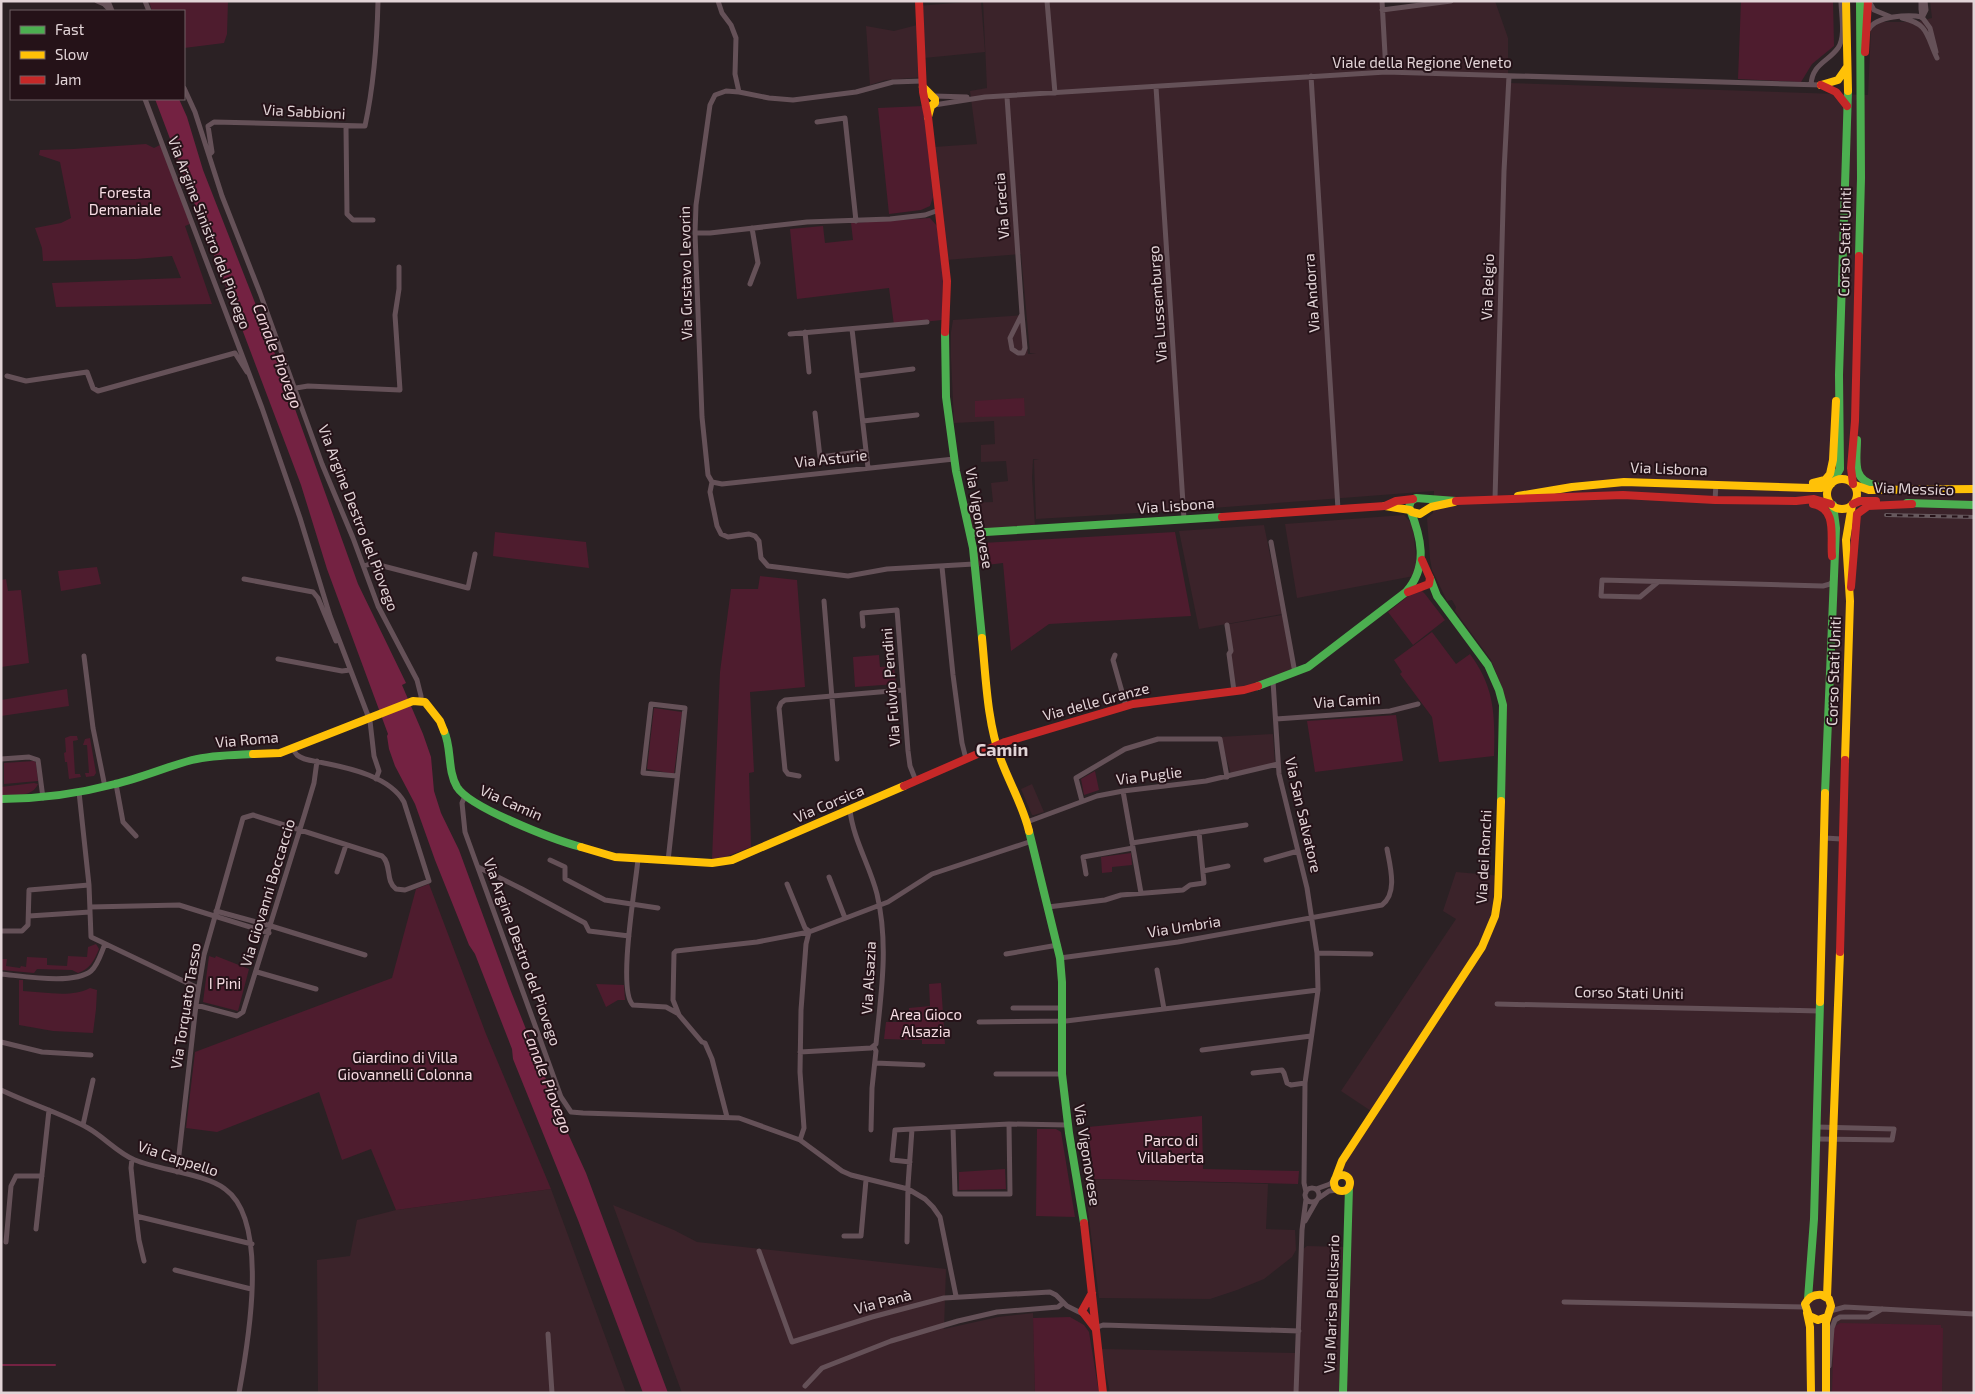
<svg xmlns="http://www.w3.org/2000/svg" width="1975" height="1394" font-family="'Exo 2',sans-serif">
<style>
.built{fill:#3b232a}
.green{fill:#4e1c2e}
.water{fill:#742242}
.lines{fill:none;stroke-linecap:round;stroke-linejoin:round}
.stream{stroke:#742242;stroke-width:2}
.street{stroke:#655158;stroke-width:5}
.fast{stroke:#4caf50;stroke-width:8}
.slow{stroke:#ffc107;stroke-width:8}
.jam{stroke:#c62828;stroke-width:8}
.rail-casing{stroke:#66585d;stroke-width:4}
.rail{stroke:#251218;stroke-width:2;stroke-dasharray:5.5;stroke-linecap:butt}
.labels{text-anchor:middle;stroke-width:4;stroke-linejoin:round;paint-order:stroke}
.street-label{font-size:15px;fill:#e2d4d7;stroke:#251218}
.park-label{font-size:15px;fill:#f6dbe2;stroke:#251218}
.water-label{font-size:16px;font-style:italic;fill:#efd4db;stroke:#251218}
.quarter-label{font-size:18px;font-weight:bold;fill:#e2d4d7;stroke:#251218}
</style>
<rect width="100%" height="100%" fill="#2b2124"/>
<path class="built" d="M981 1 985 52 924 58 925 77 885 80 870 85 866 26 894 31 917 25 916 6Z
M983 1H1384V9L1450 1H1495L1508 38V83L1868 95 1871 29 1879 22H1908L1912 23 1932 18 1930 1H1974V1393H1110L1101 1349 1295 1353 1302 1250 1307 1246 1345 1247 1346 1201 1343 1165 1377 1115 1341 1091 1456 919 1443 911 1456 872 1502 876 1506 706 1502 688 1491 660 1455 611 1456 607 1452 600 1447 601 1432 570 1430 559 1427 518 1433 513 1434 491 1186 510 1036 519 1034 460H1039L1033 459 1032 478 1035 527 973 531 966 503 993 502 991 483 1008 481 1006 461 981 462V445L995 444 994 421 954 423 951 358V332L953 320 1024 315 1028 354H1036L1030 353 1021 254 946 260 934 147 977 144 970 91 987 88Z
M1404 515 1413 525 1417 570 1414 576 1297 598 1285 524Z
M1264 525 1282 614 1199 629 1179 531Z
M1282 615 1294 673 1235 690 1229 654V624Z
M1273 734 1275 764 1231 774 1220 737Z
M1032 784 1044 812 1034 815H1032L1021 789Z
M1084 1179 1268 1184 1266 1229 1295 1230 1296 1250 1292 1257 1264 1279 1237 1290 1210 1299 1099 1298Z
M551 1189 626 1393H318L317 1260 350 1256 357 1220 396 1210Z
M613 1205 674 1230 697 1242 946 1269 944 1329 998 1317 1033 1313 1035 1393H682Z"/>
<path class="green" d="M149 1H228L227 34 224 43 184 48V11H152Z
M1741 1H1833L1834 46 1812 64 1801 82 1738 79Z
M924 106 933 197 930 206 921 210 889 214 878 108Z
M146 144 154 148 162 144 192 223 185 226 212 304 56 307 52 283 181 278 172 256 136 259 43 261 42 248 35 228 61 223 71 218 60 162 39 155 40 150 73 149Z
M930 218 937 226 943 275 942 320 894 325 889 288 797 299 790 229 823 226 825 243 853 240 851 223Z
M1024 398 1025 416 975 417V401Z
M495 532 586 542 589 568 493 556Z
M1175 532 1191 616 1049 624 1011 651 1003 563 979 566 977 552 982 543Z
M97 567 101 584 61 591 58 571Z
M760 576 797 580 805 687 750 692 754 772 749 773 751 847 725 857 712 859 720 672 731 589H758Z
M6 579 8 591 21 590 29 663 1 667V580Z
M1416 590H1421L1425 594 1445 620 1413 645 1388 612Z
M1432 632 1456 664 1470 654C1495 688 1495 715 1494 756L1439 762 1432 717 1400 674 1402 672 1394 660Z
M879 655 880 667 894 666 896 684 855 687 853 657Z
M67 689 69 706 1 716V700Z
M654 708 682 712 674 774 647 769Z
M1396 715 1403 761 1315 772 1307 721Z
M70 736H77L78 740 73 741 75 774H80L81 777 69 779 67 762H65L64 753 66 752 65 738Z
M90 738 96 773 94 776 86 777 85 773H89L87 745H83L85 739Z
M34 761 36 763 38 781 4 784V763Z
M1095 771 1099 790 1084 795 1081 779Z
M34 783 38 784C32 798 14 795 1 795V787Z
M1131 853 1132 865 1112 867V872L1102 873 1101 857Z
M429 884 486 1034 551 1189 396 1210 371 1149 342 1160 319 1092 217 1132 186 1128 195 1052 392 978 416 889Z
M96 944 99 949C94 961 90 969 78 973L72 970 37 969 34 973 1 970V959H7L6 966 20 968 21 966 26 967 27 957 47 958V965L67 966 68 956 87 957 88 947Z
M209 956 215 958 216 956 249 969 238 1011 203 1002Z
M19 980H23V991C44 992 72 998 90 988L97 990 96 1009 93 1033 53 1031 19 1025Z
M941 983 945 1044H922V1040L884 1039 886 1022H909V1008L930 1006 929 984Z
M596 984 624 985 625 1000H618L606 1007Z
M1202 1116 1203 1169 1299 1171 1298 1184 1094 1179 1088 1127Z
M1037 1129H1056L1061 1132 1075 1217 1036 1216Z
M1005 1169 1006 1189 959 1190V1172Z
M1070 1317 1084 1325 1089 1332 1099 1393H1035L1033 1318Z
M1840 1323 1941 1325V1328H1943L1942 1393H1832L1834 1327Z"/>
<path class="water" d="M155 99H179L187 117 203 170 277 359 358 584 406 683 402 685 423 734 431 757 434 791 441 813 459 850 510 989 565 1127 586 1173 668 1393H643L578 1220 513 1059 512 1049 475 954 469 945 435 860 415 804 395 766 389 749 387 736 388 734 327 569 301 485Z"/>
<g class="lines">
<path class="stream" d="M1 1365H55"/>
<path class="street" d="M97 1 104 4 111 11
M108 1 112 11
M145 1 149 11
M718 1 722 13 731 25 736 38 735 74 739 92
M1047 1 1055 93
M1382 1 1386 72
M1921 1V9L1922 17
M1870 3 1874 10 1891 17
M1382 10 1451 1
M1922 17 1930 28 1936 52
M1902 18C1929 24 1926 35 1937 58
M1922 18 1926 10 1925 1
M1869 29C1876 16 1909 14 1922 17
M1311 76 1338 509
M922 81 893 82 856 92 793 100 769 98 739 92 726 91 715 95 710 105 696 205 695 233 702 417 708 475 712 482 710 492 717 526 721 534 728 537 749 534 755 536 759 541 761 558 768 566 848 576 887 569 974 564
M1811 85C1812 64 1828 62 1838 48 1846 37 1841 14 1841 1
M1156 87 1184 519
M184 88 195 112 222 196 260 293 322 464 353 538 378 606 417 680 421 696V701
M934 96 967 97
M1007 97 1022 314 1010 338 1012 349 1018 353H1023L1025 348 1022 314
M145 99 262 408 300 518 330 616 370 721 374 756 379 771 376 779
M934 105 985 97 1386 72 1821 85
M817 122 845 118 856 221
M346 127 347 214 353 220H373
M209 155 212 152 208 126 214 122 365 126C374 84 377 45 378 1
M695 233H710L807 222 890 219 925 215 939 210
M750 284 758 263 752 228
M852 329 868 468
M805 332 809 372
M790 334 927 322
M7 376 26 381 87 372 93 388 98 391 235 353 247 372
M858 376 913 369
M296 388 308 386 400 390 395 315 399 289V267
M815 413 820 457 866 451
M863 421 917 415
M712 482 722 484 954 459
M1495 499 1504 171 1509 76
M1715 500 1716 484
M1271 542 1295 673
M364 566 370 564 379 565 468 588 475 554
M942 567 953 675 962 743 966 759
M244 579 313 592 318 598 336 641
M1658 582 1640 597 1601 596 1602 580 1823 586 1830 584 1834 580
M824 601 837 759
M1227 625 1231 651 1229 654 1234 691
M863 626 862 613 897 610 908 751 910 766 916 781
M1115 655 1113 660 1126 706
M84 656 93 728 105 787
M278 659 342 671 350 670
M1273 681 1279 774 1307 888 1317 953 1318 990 1305 1083 1304 1183 1306 1192
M1276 719 1390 711 1418 704
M1 759 29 757 38 760 43 798
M799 776 788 774 785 770 779 708 781 703 785 700 903 690
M116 784 123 822 136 836
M1123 791 1141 893
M79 792 89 885 91 937 198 988
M465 796 462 803 465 832 561 1097 571 1112 583 1113 739 1118 800 1140 842 1171 851 1175 908 1189 925 1199 933 1207 940 1217 956 1296
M1082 801 1076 778 1125 749 1158 739H1220L1227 777
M1027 822 1097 796 1123 791 1206 781 1278 764
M1825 838 1841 839
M1132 843 1246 825
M638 859C636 883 617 991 633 1005L666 1007 677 1013
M550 860 565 867V879L605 900 658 908
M1266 860 1298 851
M668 861 685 708 651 704 643 773 677 776
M478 867 522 889 585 923 589 931 629 936
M1203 871 1228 866
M337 872 346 845
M1086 874 1083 857 1133 848
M829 877 845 918
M787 884 805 928 809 931
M90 907 179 905 269 933
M1048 907 1105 900 1121 895 1183 890 1190 885 1204 883 1199 832
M216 911 271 926 365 955
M29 916 90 912
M1 931H22L28 925 29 890 89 885
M1317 953 1371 954
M1006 954 1058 945
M1060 958 1178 942 1382 905C1398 893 1390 866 1387 849
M1157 970 1164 1009
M257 972 316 989
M1 974C23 976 74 985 91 971 98 965 101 953 105 944
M1497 1004 1820 1011
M196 1005 237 1016 243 1012 305 813 314 783 317 761
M1013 1008H1062
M979 1022 1066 1021 1318 990
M1 1042 42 1052 91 1055
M1202 1050 1311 1036
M800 1052 871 1048 876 1044C881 994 889 945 877 894 870 866 853 839 850 810
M875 1063 923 1065
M1253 1073 1282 1070 1284 1073 1287 1083 1291 1085 1305 1083
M996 1074H1062
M1 1090C30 1104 61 1113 88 1128 104 1137 119 1154 135 1160 159 1170 206 1174 225 1189 270 1221 248 1344 239 1393
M727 1117 712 1059 705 1043 702 1042 679 1015 673 1000 674 953 676 951 757 942 809 932 888 902 932 874 1032 841
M83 1125 93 1080
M953 1127 955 1194H1010L1009 1124
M871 1130 872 1088 876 1051 874 1047
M1817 1139 1892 1140 1894 1129 1817 1127
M800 1140 804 1128 800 1072 801 1010 806 944 809 932
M132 1159 131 1168 136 1216 252 1244
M910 1162 892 1160 895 1130 912 1129
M177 1172 196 1005 204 955 243 818 253 815 382 856C392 864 385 881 396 889L405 890 429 881 404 802C390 777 350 768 324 763 316 761 304 761 297 755 295 753 294 751 293 748
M1305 1195a7 7 0 1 1 14 0a7 7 0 1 1-14 0Z
M1316 1189 1330 1184 1334 1180
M1319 1198 1329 1191 1338 1190
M136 1216 139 1240 144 1261
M1305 1221 1317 1200
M36 1229 49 1110
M844 1236H861L866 1180
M6 1242 11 1186 16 1176H42
M907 1242 908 1185 912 1129 1009 1124 1068 1125
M759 1251 792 1342 872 1317 944 1298 1050 1292 1056 1295 1067 1306 1083 1314
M175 1270 251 1289
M1564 1302 1805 1307
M1830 1311 1845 1307 1974 1314
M1095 1328 1103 1325 1299 1331
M548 1334 552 1393
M1829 1366 1832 1328 1835 1320 1840 1317H1868L1882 1309
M805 1386 822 1368 891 1341 958 1321 997 1312 1058 1307 1063 1303
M1296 1393 1302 1230 1306 1199"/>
<path class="fast" d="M1859 256 1861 178 1860 1
M945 332 946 397 956 471 973 548 982 638
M1857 440C1857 459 1851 480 1875 485
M1833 481 1840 469 1839 375 1848 91
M1907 503 1974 505
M970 533 1222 517
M1430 578 1437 596 1488 665 1499 690 1503 705 1501 801
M1258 686 1308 667 1406 592C1429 566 1421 536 1409 507L1411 501 1416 498 1456 501
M444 731C452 748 447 770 457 787 470 808 555 840 581 847
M1825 793 1836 528 1833 505
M1 799C39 799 77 794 115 784 141 778 166 767 192 760 212 755 232 755 253 754
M1029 831 1060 958 1062 982V1074L1069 1133 1084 1223
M1808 1299 1814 1219 1820 1002
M1343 1393 1349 1187"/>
<path class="slow" d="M1846 1 1848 91
M1821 85 1838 80 1847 67
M923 87 935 99V103L931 106 928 117
M1827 494a15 15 0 1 1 30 0a15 15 0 1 1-30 0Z
M1813 483 1825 480 1830 474 1833 460 1836 401
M1855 485 1869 490 1974 489
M1518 496 1572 487 1624 482 1811 488H1821L1831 484
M1385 506 1410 510
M1412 512 1420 514 1431 507 1454 502
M982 638C986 679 987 721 1001 760 1010 784 1023 806 1029 831
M253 754 280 753 413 701 425 702 440 721 444 731
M1845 760 1850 601 1846 540 1852 505
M581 847 615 857 712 863 732 860 904 786
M1820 1002 1825 793
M1334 1183a8 8 0 1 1 16 0a8 8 0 1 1-16 0Z
M1336 1177 1342 1161 1482 947 1495 916 1498 897 1501 801
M1827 1297 1840 952
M1807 1313 1810 1327 1811 1393
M1826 1393V1322L1831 1306 1829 1299 1822 1295C1814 1294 1809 1297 1805 1304L1809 1316 1818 1320 1827 1317"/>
<path class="jam" d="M919 1 923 92 928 117 947 281 945 332
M1865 52 1868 1
M1821 85 1836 92 1847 106
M1853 484 1851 468 1855 421 1859 256
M1456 501 1623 495 1715 500 1796 501 1814 499 1831 504
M1813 504C1838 509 1830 536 1832 556
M1853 504 1860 501H1876
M1222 517 1385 506 1396 501 1413 499
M1851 587 1857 514 1868 506 1912 504
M1408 592 1429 584 1430 578 1422 560
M904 786 1005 742 1133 704 1244 690 1258 686
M1840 952 1845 760
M1084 1223 1103 1393
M1092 1293 1082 1311 1095 1328"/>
<defs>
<path id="rail" d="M1886 515 1974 517"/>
</defs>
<use href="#rail" class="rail-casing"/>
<use href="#rail" class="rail"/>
</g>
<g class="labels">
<g class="street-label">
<text x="1422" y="68">Viale della Regione Veneto</text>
<text transform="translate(304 112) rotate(3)" y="5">Via Sabbioni</text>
<text transform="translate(1002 206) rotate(-94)" y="5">Via Grecia</text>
<text transform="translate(209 233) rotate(69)" y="5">Via Argine Sinistro del Piovego</text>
<text transform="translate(1845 242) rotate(-89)" y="5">Corso Stati Uniti</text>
<text transform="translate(686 273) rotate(-91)" y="5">Via Gustavo Levorin</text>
<text transform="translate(1488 287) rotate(-88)" y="5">Via Belgio</text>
<text transform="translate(1312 293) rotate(-94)" y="5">Via Andorra</text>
<text transform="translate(1158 304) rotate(-94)" y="5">Via Lussemburgo</text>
<text transform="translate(831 459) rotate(-6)" y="5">Via Asturie</text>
<text transform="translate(1669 469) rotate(2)" y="5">Via Lisbona</text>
<text transform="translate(1914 489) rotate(2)" y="5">Via Messico</text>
<text transform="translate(1176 506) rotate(-4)" y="5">Via Lisbona</text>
<text transform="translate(358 518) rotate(69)" y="5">Via Argine Destro del Piovego</text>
<text transform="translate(979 518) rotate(80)" y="5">Via Vigonovese</text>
<text transform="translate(1834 671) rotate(-88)" y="5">Corso Stati Uniti</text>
<text transform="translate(891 687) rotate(-94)" y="5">Via Fulvio Pendini</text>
<text transform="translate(1347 701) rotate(-4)" y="5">Via Camin</text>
<text transform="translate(1096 702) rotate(-15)" y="5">Via delle Granze</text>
<text transform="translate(247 740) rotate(-5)" y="5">Via Roma</text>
<text transform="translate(1149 776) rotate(-7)" y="5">Via Puglie</text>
<text transform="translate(511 803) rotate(24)" y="5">Via Camin</text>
<text transform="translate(829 804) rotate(-23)" y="5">Via Corsica</text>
<text transform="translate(1303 815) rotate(77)" y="5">Via San Salvatore</text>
<text transform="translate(1484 857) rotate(-87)" y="5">Via dei Ronchi</text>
<text transform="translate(268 893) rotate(-73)" y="5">Via Giovanni Boccaccio</text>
<text transform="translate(1184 927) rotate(-9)" y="5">Via Umbria</text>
<text transform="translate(522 952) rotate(70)" y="5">Via Argine Destro del Piovego</text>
<text transform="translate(869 978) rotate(-87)" y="5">Via Alsazia</text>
<text transform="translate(1629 993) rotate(1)" y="5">Corso Stati Uniti</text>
<text transform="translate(186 1006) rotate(-81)" y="5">Via Torquato Tasso</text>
<text transform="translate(1087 1155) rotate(81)" y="5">Via Vigonovese</text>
<text transform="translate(178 1159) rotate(18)" y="5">Via Cappello</text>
<text transform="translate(883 1302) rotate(-15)" y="5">Via Panà</text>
<text transform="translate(1332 1304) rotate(-88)" y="5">Via Marisa Bellisario</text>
</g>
<g class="park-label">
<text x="125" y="198">Foresta<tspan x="125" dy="17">Demaniale</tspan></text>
<text x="225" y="989">I Pini</text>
<text x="926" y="1020">Area Gioco<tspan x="926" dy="17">Alsazia</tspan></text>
<text x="405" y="1063">Giardino di Villa<tspan x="405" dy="17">Giovannelli Colonna</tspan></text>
<text x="1171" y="1146">Parco di<tspan x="1171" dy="17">Villaberta</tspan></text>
</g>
<g class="water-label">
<text transform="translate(278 356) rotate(69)" y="6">Canale Piovego</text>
<text transform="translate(548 1081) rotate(69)" y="6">Canale Piovego</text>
</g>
<g class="quarter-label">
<text x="1002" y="756">Camin</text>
</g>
</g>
<rect width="1975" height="1394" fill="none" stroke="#e2d4d7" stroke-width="5"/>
<rect x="10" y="10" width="175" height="90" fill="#251218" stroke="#716064"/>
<rect x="20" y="26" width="25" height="8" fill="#4caf50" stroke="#716064"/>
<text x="55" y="35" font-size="15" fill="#e2d4d7">Fast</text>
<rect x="20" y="51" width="25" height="8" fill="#ffc107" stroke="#716064"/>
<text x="55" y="60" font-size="15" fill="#e2d4d7">Slow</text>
<rect x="20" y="76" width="25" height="8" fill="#c62828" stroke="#716064"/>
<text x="55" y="85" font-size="15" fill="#e2d4d7">Jam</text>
</svg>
